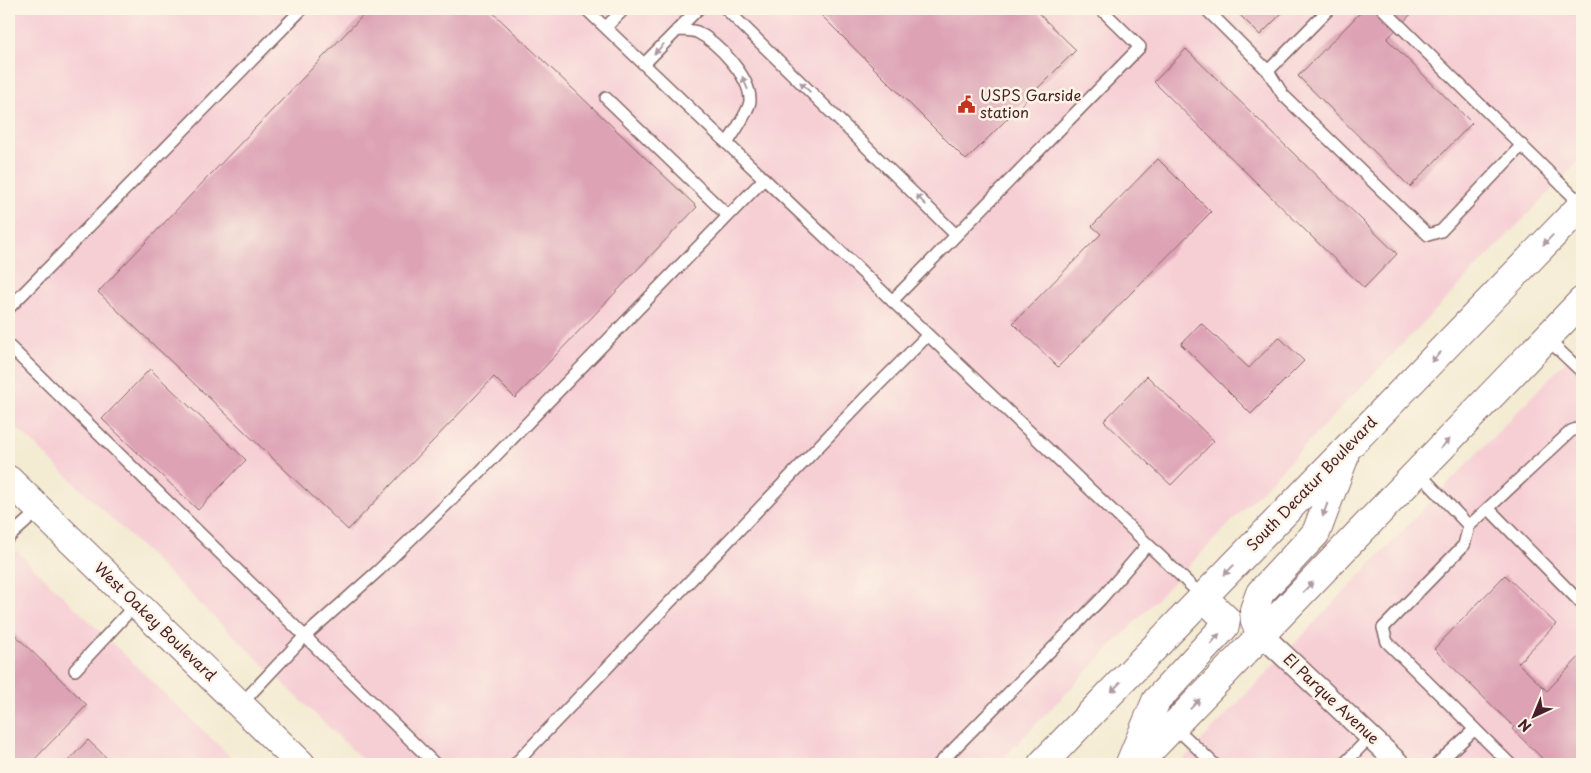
<svg xmlns="http://www.w3.org/2000/svg" width="1591" height="773" font-family="'Playpen Sans',sans-serif">
<style>
.built{fill:#f6cfd5}
.building{fill:#dda3b5}
.lines{fill:none;stroke-linecap:round;stroke-linejoin:round}
.service-casing{stroke:#866666;stroke-width:14}
.minor-casing{stroke:#866666;stroke-width:24}
.secondary-casing{stroke:#866666;stroke-width:30}
.primary-casing{stroke:#866666;stroke-width:30}
.service{stroke:#fff;stroke-width:11}
.minor{stroke:#fff;stroke-width:21}
.secondary{stroke:#fff;stroke-width:28}
.primary{stroke:#fff;stroke-width:28}
.oneway{fill:#ae9aa0}
.labels{text-anchor:middle;stroke-width:5;stroke-linejoin:round;paint-order:stroke}
.poi-label{font-size:15px;fill:#4a1f2b;stroke:#fcf5e5;text-anchor:start}
.street-label{font-size:15px;fill:#4a1f2b;stroke:#fcf5e5}
</style>
<rect width="100%" height="100%" fill="#fcf5e5"/>
<filter id="ink" filterUnits="userSpaceOnUse"><feTurbulence type="fractalNoise" baseFrequency=".02" numOctaves="2"/><feDisplacementMap in="SourceGraphic" scale="10" xChannelSelector="R" yChannelSelector="G"/><feConvolveMatrix kernelMatrix="1 2 1 2 8 2 1 2 1" color-interpolation-filters="sRGB"/></filter>
<filter id="wash" filterUnits="userSpaceOnUse"><feTurbulence type="fractalNoise" baseFrequency=".0096" numOctaves="4" result="noise"/><feDisplacementMap in="SourceGraphic" scale="20" xChannelSelector="R" yChannelSelector="G"/><feGaussianBlur stdDeviation="1.12" result="paint"/><feColorMatrix in="noise" values="0 0 0 0 0 0 0 0 0 0 0 0 0 0 0 0 0 1.4 0 .05"/><feComposite in="paint" operator="in"/></filter>
<g filter="url(#wash)">
<rect width="100%" height="100%" fill="#f4ebd3"/>
<path class="built" d="M9 9H1582V158L998 764H367L9 420Z
M1582 344V764H1179Z
M9 544 238 764H9Z"/>
<g id="blocks">
<path class="building" d="M369 9H489L697 207 515 398 494 377 348 530 98 292Z
M823 9H1034L1076 50 966 160 819 13Z
M1234 9H1286L1260 35Z
M1364 9H1416L1387 39 1472 123 1410 187 1298 76Z
M1186 49 1397 254 1364 288 1154 82Z
M1158 159 1211 212 1058 367 1013 323 1101 234 1092 226Z
M1201 323 1249 368 1279 337 1304 361 1251 414 1181 344Z
M150 369 246 460 198 510 102 419Z
M1147 376 1214 441 1171 485 1104 421Z
M1505 575 1556 624 1518 663 1547 691 1582 654V764H1548L1512 729 1514 727 1434 649Z
M9 629 87 705 30 764H9Z
M88 740 113 764H65Z"/>
</g>
</g>
<g filter="url(#ink)">
<use href="#blocks" fill-opacity="0" stroke="#866666" stroke-width="1"/>
<g class="lines">
<defs>
<path id="service" d="M586 9 1203 597
M726 9 956 235
M1206 9 1268 71 1329 9
M1383 9 1582 205
M606 27 624 9
M677 30C683 30 691 30 697 32 717 42 751 77 750 101 749 110 734 133 728 142
M644 64 698 9
M1268 71 1283 95 1428 235 1441 231 1522 145
M606 98 728 216
M892 301 1140 47 1101 9
M9 308 302 9
M1546 338 1582 372
M9 346 435 764
M1418 472 1469 526 1464 545 1383 628 1387 642 1510 764
M1488 508 1582 604
M1469 526 1571 431 1582 427
M9 537 39 510
M75 670 136 604
M240 705 304 637 379 570 476 476 764 179
M1174 726 1214 764
M515 764 864 399 927 336
M939 764 1101 599 1148 544
M1344 764 1370 737
M1437 764 1475 729"/>
<path id="minor" d="M1262 635 1399 764"/>
<path id="secondary" d="M9 480 301 764"/>
<path id="primary" d="M1262 635 1255 622 1254 610 1260 593 1316 533 1344 458
M1130 763 1156 701 1225 626 1226 619 1203 597
M1042 764 1582 205
M1137 764 1582 301"/>
</defs>
<use href="#service" class="service-casing"/>
<use href="#minor" class="minor-casing"/>
<use href="#secondary" class="secondary-casing"/>
<use href="#primary" class="primary-casing"/>
<use href="#service" class="service"/>
<use href="#minor" class="minor"/>
<use href="#secondary" class="secondary"/>
<use href="#primary" class="primary"/>
</g>
<defs><path id="oneway-solid" d="M-6-.8H1V-3.2L6.5 0L1 3.2V.8H-6Z" transform="scale(1.25)"/></defs>
<g class="oneway">
<use href="#oneway-solid" transform="translate(659 49) rotate(134)"/>
<use href="#oneway-solid" transform="translate(745 83) rotate(-113)"/>
<use href="#oneway-solid" transform="translate(805 87) rotate(-135)"/>
<use href="#oneway-solid" transform="translate(921 200) rotate(-135)"/>
<use href="#oneway-solid" transform="translate(1548 240) rotate(134)"/>
<use href="#oneway-solid" transform="translate(1436 357) rotate(134)"/>
<use href="#oneway-solid" transform="translate(1445 444) rotate(-46)"/>
<use href="#oneway-solid" transform="translate(1325 510) rotate(110)"/>
<use href="#oneway-solid" transform="translate(1229 570) rotate(134)"/>
<use href="#oneway-solid" transform="translate(1308 587) rotate(-46)"/>
<use href="#oneway-solid" transform="translate(1215 639) rotate(-50)"/>
<use href="#oneway-solid" transform="translate(1116 687) rotate(134)"/>
<use href="#oneway-solid" transform="translate(1195 704) rotate(-46)"/>
</g>
</g>
<defs>
<symbol id="civic-bare" viewBox="-9 -9 18 18"><path d="M-.6-6.5H3V-4.5H.6V-3L4-1V1h2V6H-6V1h2V-1L-.6-3ZM-1.2 2.5V6h2.4V2.5Z" fill="#c8321e" stroke="#fcf5e5" stroke-width="2.5" paint-order="stroke"/></symbol>
</defs>
<g fill-rule="evenodd">
<use href="#civic-bare" x="954" y="92" width="25" height="25"/>
</g>
<g class="labels">
<g class="poi-label">
<text x="980" y="101">USPS Garside<tspan x="980" dy="17">station</tspan></text>
</g>
<g class="street-label">
<text transform="translate(1312 484) rotate(-46)" y="5">South Decatur Boulevard</text>
<text transform="translate(155 622) rotate(44)" y="5">West Oakey Boulevard</text>
<text transform="translate(1331 699) rotate(43)" y="5">El Parque Avenue</text>
</g>
</g>
<rect width="1591" height="773" fill="none" stroke="#fcf5e5" stroke-width="30"/>
<g transform="translate(1534 716) rotate(224)" stroke="#fcf5e5" stroke-width="4" paint-order="stroke">
<path d="M0-4L9 19L0 12L-9 19Z" fill="#4a1f2b"/>
<text y="-8" font-size="14" font-weight="bold" text-anchor="middle" fill="#4a1f2b">N</text>
</g>
</svg>
